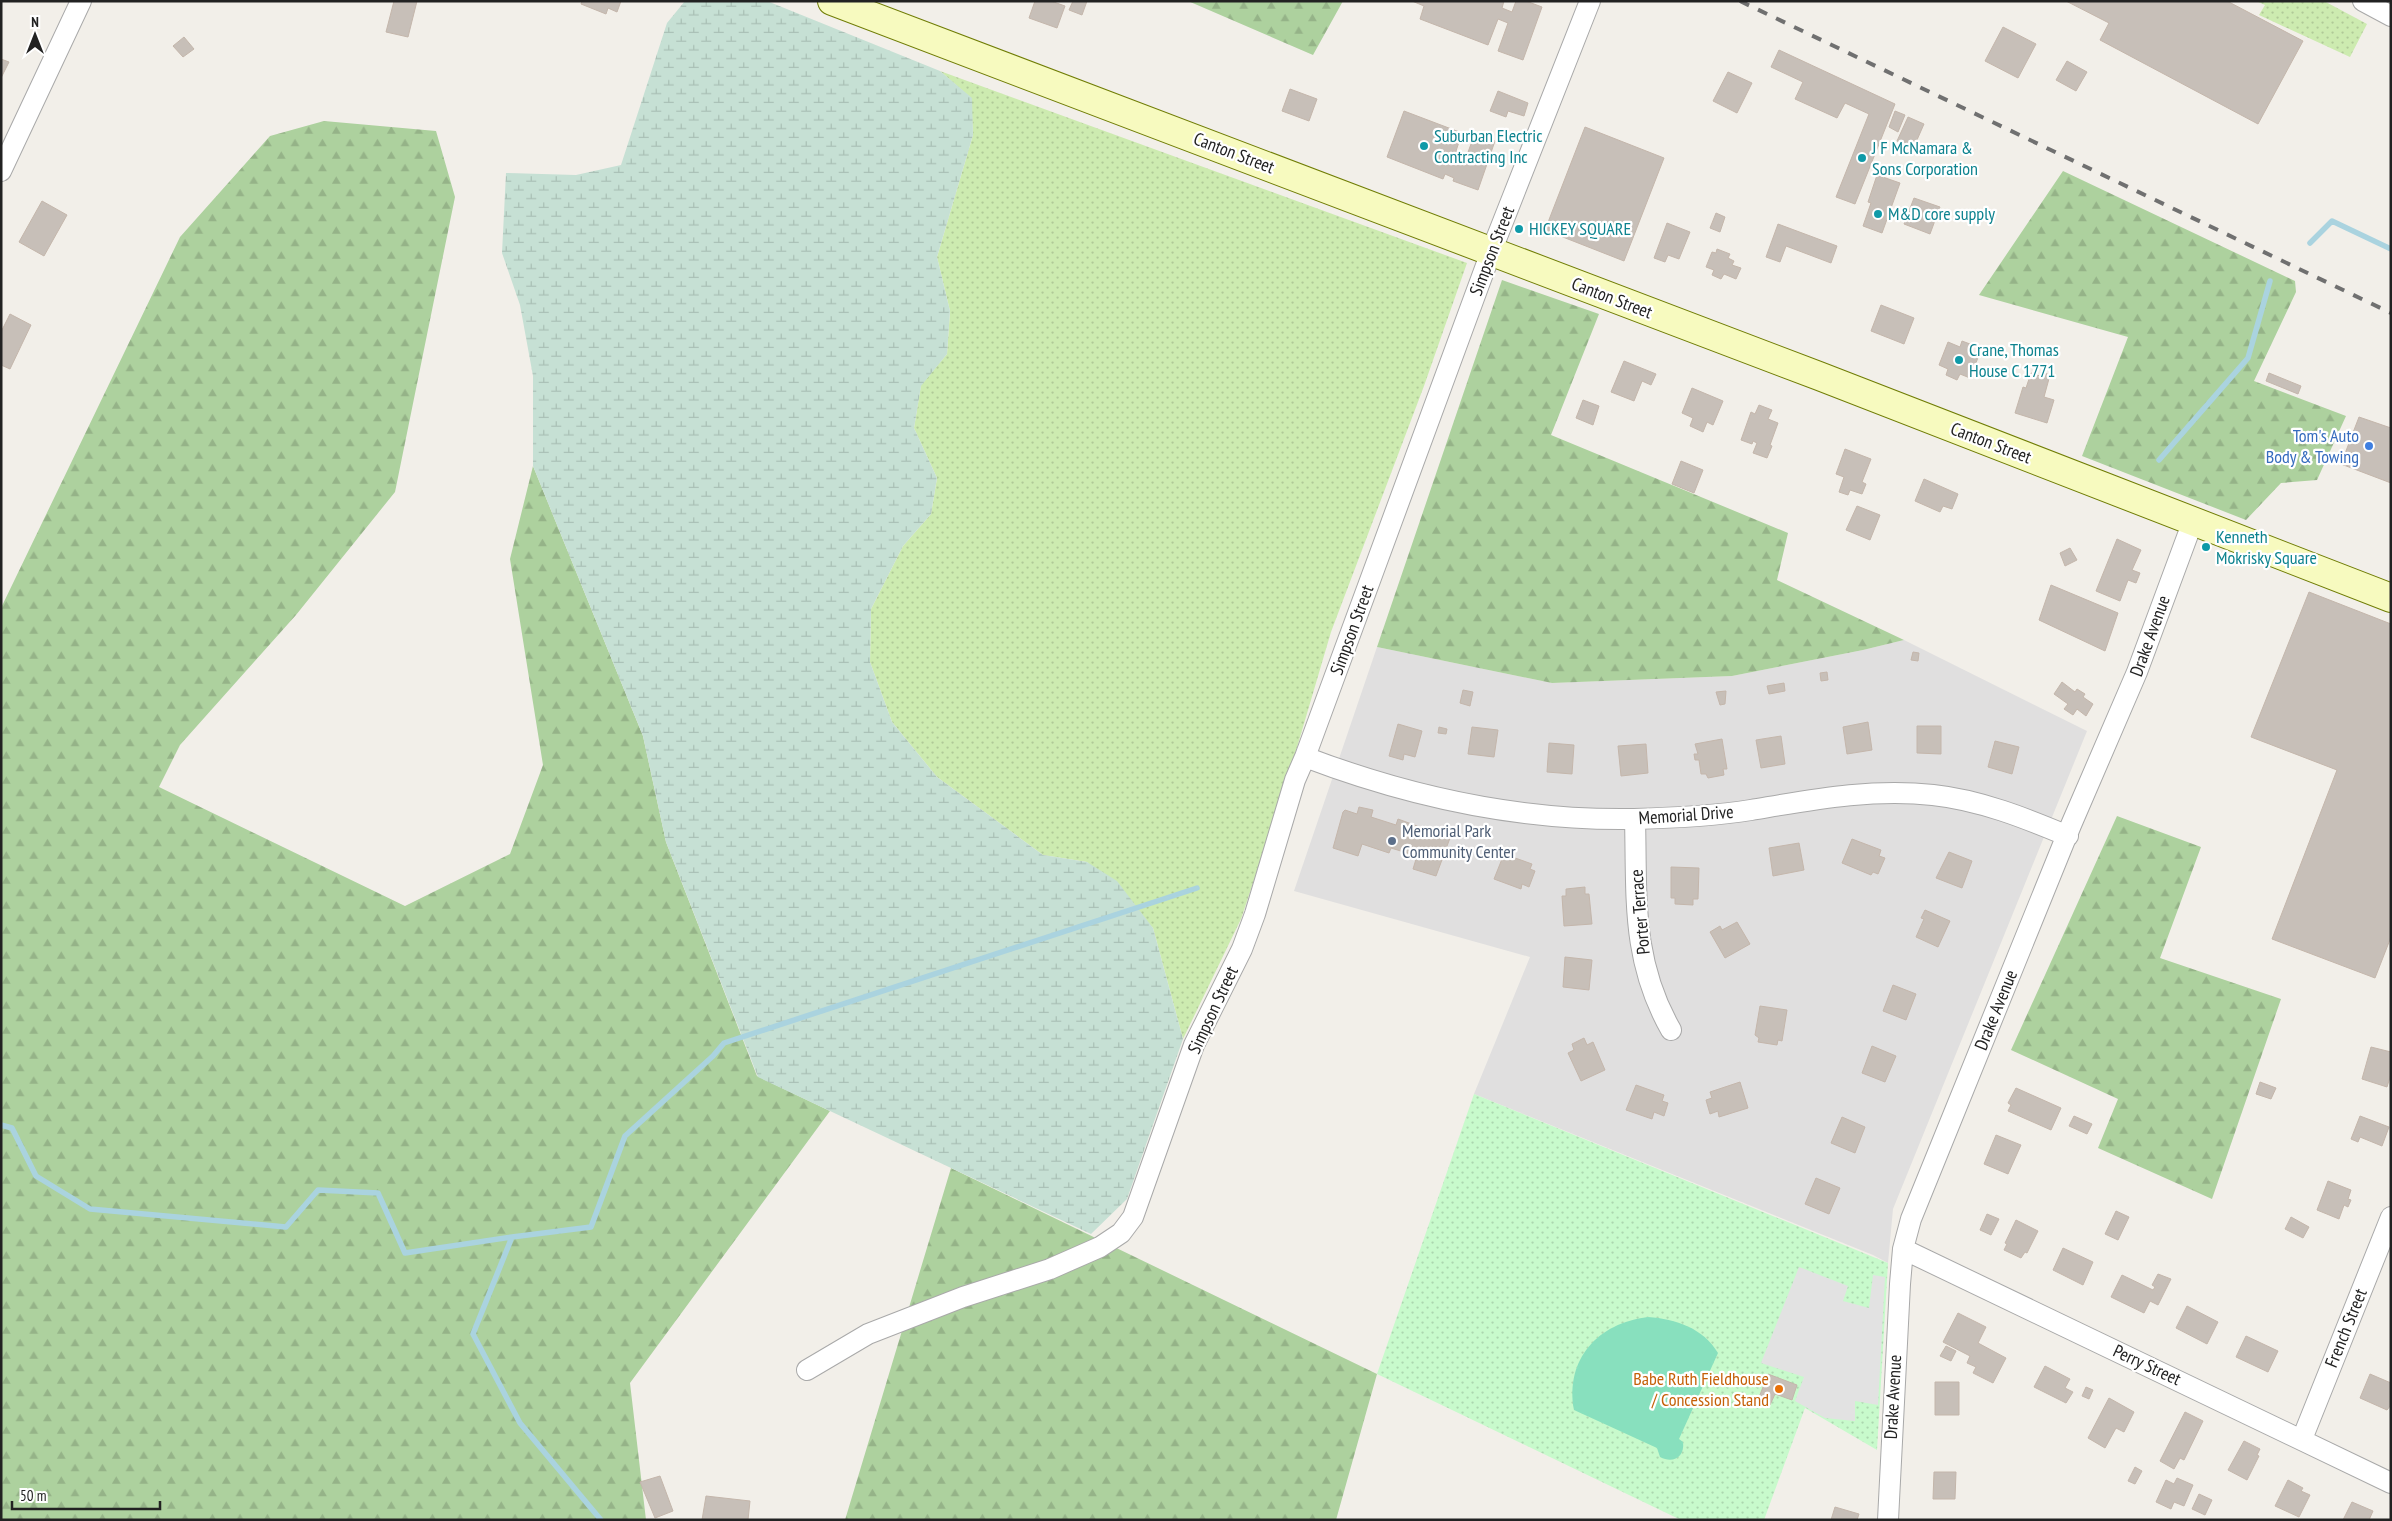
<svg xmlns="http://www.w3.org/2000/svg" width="2392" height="1521" font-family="'PT Sans Narrow',sans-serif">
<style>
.residential{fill:#e0dfdf}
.grass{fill:url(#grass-dots)}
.forest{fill:url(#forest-firs)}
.wetland{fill:url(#wetland-marsh)}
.park{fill:url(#park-dots)}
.pitch{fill:#88e0be}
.parking{fill:#e2e2e2}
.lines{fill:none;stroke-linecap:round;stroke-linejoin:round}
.stream{stroke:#aad3df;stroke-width:5.5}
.building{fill:#c7bfb8;stroke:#c4b6ab}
.street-casing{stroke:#a9a9a9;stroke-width:22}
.secondary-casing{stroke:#707d05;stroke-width:30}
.street{stroke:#fff;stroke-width:20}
.secondary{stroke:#f7fabf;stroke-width:28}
.rail{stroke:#707070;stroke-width:4;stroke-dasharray:10 10;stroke-linecap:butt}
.culture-dot{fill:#0f9aa8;stroke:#fff;stroke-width:2}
.shop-dot{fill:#3f7fe0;stroke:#fff;stroke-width:2}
.service-dot{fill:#5c6f8a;stroke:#fff;stroke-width:2}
.food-dot{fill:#e8710a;stroke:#fff;stroke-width:2}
.labels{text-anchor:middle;stroke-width:4.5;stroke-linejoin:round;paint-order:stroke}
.culture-label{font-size:18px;fill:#0d838f;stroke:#fff;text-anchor:start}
.street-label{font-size:18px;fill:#222;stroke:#fff}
.shop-label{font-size:18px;fill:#366cbe;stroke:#fff;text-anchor:end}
.service-label{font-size:18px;fill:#4e5e75;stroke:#fff;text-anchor:start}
.food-label{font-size:18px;fill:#c56008;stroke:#fff;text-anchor:end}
</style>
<defs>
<pattern id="grass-dots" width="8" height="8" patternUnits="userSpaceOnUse" patternTransform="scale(1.25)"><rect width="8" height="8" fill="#cdebb0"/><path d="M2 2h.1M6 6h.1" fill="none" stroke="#b0c997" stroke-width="1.8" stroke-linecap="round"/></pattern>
<pattern id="forest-firs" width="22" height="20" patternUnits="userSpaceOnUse" patternTransform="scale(1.25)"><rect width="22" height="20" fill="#add19e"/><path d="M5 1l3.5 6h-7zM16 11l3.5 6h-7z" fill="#95b388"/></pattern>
<pattern id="wetland-marsh" width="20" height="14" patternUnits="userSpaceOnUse" patternTransform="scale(1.25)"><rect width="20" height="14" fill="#c6e0d4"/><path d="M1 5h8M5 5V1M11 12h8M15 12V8" fill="none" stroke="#aac0b6"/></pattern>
<pattern id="park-dots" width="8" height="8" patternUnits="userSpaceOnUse" patternTransform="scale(1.25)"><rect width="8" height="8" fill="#c8facc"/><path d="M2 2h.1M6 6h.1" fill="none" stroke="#acd6af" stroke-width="1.8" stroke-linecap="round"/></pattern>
</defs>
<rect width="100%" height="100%" fill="#f2efe9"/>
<path class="residential" d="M1904 640 2087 731 1893 1209 1888 1263 1873 1255 1474 1094 1530 957 1294 891 1377 647 1552 683 1732 676 1863 650Z"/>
<path class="grass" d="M2256 1H2324L2367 24 2350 57 2259 15 2265 5Z
M940 71 1467 263 1424 386 1331 632 1288 778 1241 919 1183 1039 1153 928 1087 862 1043 855 937 777 892 722 870 662 871 609 903 546 931 514 937 478 914 428 921 385 947 354 950 311 937 257 973 135 971 98Z"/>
<path class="forest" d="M1188 1H1343L1313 55Z
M324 121 436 131 455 197 395 492 296 615 180 745 159 787 405 906 510 854 543 765 510 559 533 466 643 736 666 842 757 1076 830 1111 630 1383 646 1520H1V608L180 237 270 136Z
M2063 171 2295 281 2296 292 2254 381 2346 416 2317 480 2281 483 2246 520 2082 456 2128 337 1979 295Z
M1502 280 1599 314 1551 435 1788 533 1777 580 1904 640 1863 650 1732 676 1552 683 1377 647Z
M2117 816 2201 847 2160 958 2281 999 2212 1199 2098 1148 2118 1099 2011 1050Z
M951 1168 1377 1374 1336 1520H845Z"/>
<path class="wetland" d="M685 1H767L940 71 972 98 973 135 937 257 950 311 947 354 921 386 914 428 937 478 931 514 903 546 871 609 870 662 892 722 937 777 1043 855 1087 862 1117 881 1153 928 1183 1039 1127 1199 1091 1234 758 1077 666 842 643 736 533 466V376L520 305 502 253 506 173 576 175 621 165 667 23Z"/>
<path class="park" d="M1474 1094 1888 1263 1877 1450 1805 1408 1764 1520H1681L1377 1374Z"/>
<path class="pitch" d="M1648 1317C1676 1319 1703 1328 1718 1353L1679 1439 1683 1442C1685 1457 1673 1464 1660 1457L1657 1448 1574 1410C1565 1359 1598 1323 1648 1317Z"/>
<path class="parking" d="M1799 1267 1848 1286 1843 1301 1869 1308 1873 1275 1885 1277 1878 1405 1855 1401V1421L1825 1418 1795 1401 1804 1377 1761 1363Z"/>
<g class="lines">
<path class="stream" d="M2310 243 2332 221 2391 249
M2159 460 2248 358 2270 281
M1 1125 12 1128 36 1176 90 1209 286 1227 318 1190 378 1193 405 1253 512 1237 473 1334 520 1423 601 1520
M512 1237 591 1227 625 1136 713 1056 724 1043 1197 888"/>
</g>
<path class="building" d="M394 1H417L408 37 386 32Z
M582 1H621L617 12 608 8 606 14 581 4Z
M1035 1H1051L1065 6 1057 28 1029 18Z
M1073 1H1087L1082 15 1069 10Z
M1412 1H1504L1502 8 1512 12 1516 1H1526L1542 7 1523 60 1498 51 1508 23 1498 19 1488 45 1420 19 1424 6Z
M2066 1H2227L2303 41 2258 124 2100 40 2109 23Z
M2003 27 2036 44 2018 78 1985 61Z
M184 37 194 49 183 57 173 46Z
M1779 50 1895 104 1855 204 1836 197 1869 114 1845 103 1837 118 1795 99 1803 82 1771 67Z
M1 59 9 62 1 78Z
M2067 61 2087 72 2076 91 2056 80Z
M1728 72 1752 83 1737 113 1713 101Z
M1290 89 1317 99 1309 121 1282 111Z
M1498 91 1528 103 1524 116 1508 111 1506 117 1490 111Z
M1404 111 1462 133 1456 151 1467 155 1475 133 1495 141 1478 190 1453 181 1454 178 1445 174 1443 179 1387 157Z
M1895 111 1905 115 1898 132 1889 127Z
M1908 117 1924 124 1913 149 1897 141Z
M1585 127 1664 158 1624 261 1545 230Z
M1877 175 1900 183 1882 233 1863 226 1871 203 1868 202Z
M1914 198 1940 207 1930 234 1904 224Z
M42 201 67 215 44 256 19 242Z
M1716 213 1725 217 1720 232 1710 228Z
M1667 223 1690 232 1679 259 1668 255 1665 262 1654 258Z
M1778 224 1837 246 1831 263 1786 246 1780 262 1766 257Z
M1717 249 1730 254 1728 258 1734 261 1732 265 1741 268 1736 279 1724 274 1721 279 1712 275 1714 270 1706 267 1712 252 1716 253Z
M1881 305 1914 318 1904 344 1871 331Z
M10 314 31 325 10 369 1 365V332Z
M1962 341 1970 344 1967 350 1979 355 1970 378 1960 374 1957 380 1946 375 1948 369 1939 365 1948 342 1960 347Z
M1624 361 1656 374 1651 385 1642 381 1634 401 1611 392Z
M2041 372 2050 375 2044 397 2054 400 2047 423 2015 413 2023 387 2026 388 2031 373 2040 376Z
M2269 373 2301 386 2298 394 2266 381Z
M1692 388 1723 401 1713 425 1707 422 1703 432 1690 426 1693 418 1682 413Z
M1583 400 1599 406 1593 425 1576 418Z
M1759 405 1772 410 1768 419 1778 423 1770 445 1772 446 1767 458 1753 453 1757 443 1753 441 1752 444 1741 440 1751 412 1755 414Z
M2359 417 2391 428V483L2341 464Z
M1845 449 1871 459 1862 482 1866 484 1862 494 1850 490 1848 495 1839 492 1844 477 1836 474Z
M1681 461 1703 470 1694 493 1672 484Z
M1924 479 1958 494 1952 509 1943 506 1940 512 1915 501Z
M1857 506 1880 515 1870 540 1846 530Z
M2117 539 2141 550 2132 570 2140 573 2136 583 2128 580 2120 601 2096 591Z
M2070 548 2077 560 2065 566 2060 553Z
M2051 585 2118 613 2105 651 2039 620Z
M2309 592 2391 624V937L2375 978 2272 939 2337 770 2251 737Z
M1913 652 1919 653 1918 661 1911 660Z
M1827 672 1828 680 1821 681 1820 673Z
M2062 682 2075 692 2077 689 2085 694 2083 697 2093 704 2086 716 2077 709 2073 715 2064 709 2068 704 2054 694Z
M1784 683 1785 691 1769 694 1767 686Z
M1463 690 1473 692 1470 706 1460 703Z
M1726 691 1725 704 1720 705 1716 692Z
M1868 722 1872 750 1847 754 1843 727Z
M1398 724 1422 731 1415 757 1404 754 1403 760 1389 756Z
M1917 726H1941V754L1917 753Z
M1439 727 1447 729 1446 734 1438 733Z
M1472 727 1498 730 1494 757 1468 754Z
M1781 736 1785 764 1761 768 1756 740Z
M1722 739 1727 769H1723L1724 775 1708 778 1706 774H1701L1699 760H1695L1694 754H1698L1695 744Z
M1995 741 2019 747 2012 774 1988 767Z
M1549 743 1574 745 1572 774 1547 772Z
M1646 744 1648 773 1621 776 1618 746Z
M1359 807 1373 810 1371 817 1396 825 1398 819 1450 838 1436 876 1413 869 1417 856 1391 848 1389 853 1362 844 1358 856 1333 848 1343 812 1345 810 1357 814Z
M1852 839 1881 850 1879 856 1885 858 1878 874 1873 872 1871 875 1842 863Z
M1799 843 1804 870 1773 876 1769 848Z
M1949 852 1972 861 1962 888 1936 878Z
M1504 854 1532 864 1530 869 1535 871 1529 887 1522 884 1521 889 1494 879Z
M1671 867 1699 868 1698 899H1693V905L1675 904V898H1671Z
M1585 887V894H1589L1592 924 1564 926 1562 896H1566V889Z
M1925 910 1950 921 1938 947 1916 937 1924 919 1921 918Z
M1737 922 1750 944 1725 958 1710 932 1720 926 1722 930Z
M1565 957 1592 960 1589 990 1563 987Z
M1893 985 1916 994 1906 1020 1883 1011Z
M1760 1006 1787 1010 1782 1041 1778 1040 1777 1045 1758 1042 1759 1038 1755 1035Z
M1584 1038 1587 1045 1593 1042 1605 1070 1581 1081 1568 1053 1574 1050 1572 1044Z
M1872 1046 1896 1056 1885 1082 1862 1073Z
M2371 1047 2391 1052V1074L2387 1087 2362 1079Z
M1740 1082 1748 1108 1719 1117 1718 1111 1710 1114 1706 1100 1712 1098 1710 1092Z
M2260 1082 2276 1088 2271 1099 2256 1094Z
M1636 1085 1664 1095 1662 1101 1668 1103 1664 1116 1654 1112 1652 1119 1626 1110Z
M2016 1088 2061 1108 2051 1130 2008 1111 2011 1105 2008 1103Z
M2074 1116 2092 1124 2087 1134 2069 1126Z
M2360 1116 2389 1127 2382 1146 2360 1137 2358 1142 2351 1139Z
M1842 1117 1865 1127 1855 1153 1831 1143Z
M1996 1135 2021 1145 2008 1174 1984 1164Z
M1816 1178 1840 1188 1829 1214 1805 1204Z
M2328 1181 2351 1190 2348 1199 2351 1200 2348 1207 2344 1205 2339 1219 2317 1210Z
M2116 1211 2129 1217 2118 1240 2105 1234Z
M1987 1214 1999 1219 1991 1235 1980 1230Z
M2291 1217 2309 1227 2303 1238 2285 1229Z
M2016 1220 2038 1231 2027 1253 2025 1252 2021 1258 2004 1250 2007 1244 2005 1243Z
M2063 1248 2093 1262 2083 1285 2053 1270Z
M2158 1274 2171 1279 2158 1305 2150 1301 2144 1313 2111 1297 2122 1275 2153 1290 2155 1287 2152 1285Z
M2187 1306 2218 1322 2207 1344 2176 1328Z
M1958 1313 1986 1327 1978 1343 2006 1358 1993 1383 1973 1373 1976 1367 1967 1363 1970 1356 1943 1342Z
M2246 1336 2278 1351 2268 1372 2236 1357Z
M1946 1346 1956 1351 1951 1361 1940 1356Z
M2045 1366 2070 1379 2065 1388 2073 1392 2066 1403 2034 1387Z
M1768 1374 1797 1385 1792 1400 1775 1394 1770 1405 1758 1400Z
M2370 1374 2391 1383V1405L2387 1410 2360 1398Z
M1935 1382H1959V1415H1935Z
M2086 1387 2093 1390 2089 1399 2082 1396Z
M2109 1398 2134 1412 2124 1432 2116 1428 2105 1448 2088 1438Z
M2185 1412 2203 1421 2184 1460 2180 1458 2174 1469 2160 1461Z
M2244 1441 2260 1449 2257 1455 2259 1456 2247 1480 2228 1470Z
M2135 1467 2142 1471 2135 1484 2128 1481Z
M1934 1472H1956L1955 1499H1933Z
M660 1476 673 1511 655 1518 640 1482Z
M2177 1478 2193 1485 2184 1506 2174 1502 2171 1509 2156 1502 2166 1480 2174 1484Z
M2288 1480 2303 1488 2301 1491 2310 1495 2299 1517 2275 1506Z
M2199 1494 2212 1500 2205 1515 2192 1509Z
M706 1496 750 1501 748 1520H702Z
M2352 1502 2373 1511 2369 1520H2343Z
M1835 1507 1859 1514 1857 1520H1831Z"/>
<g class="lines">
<defs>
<path id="street" d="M2363 1 2391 16
M1 171 81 1
M1305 757C1410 797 1522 821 1634 819 1672 818 1713 816 1751 810 1811 800 1871 788 1933 795 1980 800 2025 818 2068 836
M1635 819C1637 897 1631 960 1671 1030
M1903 1249 2391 1483
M807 1370 868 1334 963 1297 1050 1269 1100 1247 1121 1233 1133 1217 1194 1045 1242 949 1255 914 1295 780 1305 757 1491 252 1590 1
M2302 1439 2391 1217
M1888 1520 1900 1284 1903 1249 1911 1219 2071 825 2137 672 2193 521"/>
<path id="secondary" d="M832 1 1819 376 2391 598"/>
</defs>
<use href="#street" class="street-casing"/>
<use href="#secondary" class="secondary-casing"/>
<use href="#street" class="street"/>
<use href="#secondary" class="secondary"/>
<path class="rail" d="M1740 1 2391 313"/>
</g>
<g class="culture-dot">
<circle cx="1424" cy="146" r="5"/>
<circle cx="1862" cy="158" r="5"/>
<circle cx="1878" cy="214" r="5"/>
<circle cx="1519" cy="229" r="5"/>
<circle cx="1959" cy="360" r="5"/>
<circle cx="2206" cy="547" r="5"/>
</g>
<circle class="shop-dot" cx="2369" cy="446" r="5"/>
<circle class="service-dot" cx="1392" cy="841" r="5"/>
<circle class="food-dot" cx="1779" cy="1389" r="5"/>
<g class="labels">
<g class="culture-label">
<text x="1434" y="142">Suburban Electric<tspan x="1434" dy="21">Contracting Inc</tspan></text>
<text x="1872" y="154">J F McNamara &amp;<tspan x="1872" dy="21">Sons Corporation</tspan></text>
<text x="1888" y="220">M&amp;D core supply</text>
<text x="1529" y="235">HICKEY SQUARE</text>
<text x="1969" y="356">Crane, Thomas<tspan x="1969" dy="21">House C 1771</tspan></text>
<text x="2216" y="543">Kenneth<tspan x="2216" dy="21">Mokrisky Square</tspan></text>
</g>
<g class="street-label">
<text transform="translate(1234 153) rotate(21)" y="6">Canton Street</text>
<text transform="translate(1492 251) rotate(-69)" y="6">Simpson Street</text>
<text transform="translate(1612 298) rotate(21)" y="6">Canton Street</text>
<text transform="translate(1991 443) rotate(21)" y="6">Canton Street</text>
<text transform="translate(1352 630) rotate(-70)" y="6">Simpson Street</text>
<text transform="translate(2150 636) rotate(-70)" y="6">Drake Avenue</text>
<text transform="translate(1686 815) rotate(-4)" y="6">Memorial Drive</text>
<text transform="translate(1640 912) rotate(-95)" y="6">Porter Terrace</text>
<text transform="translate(1213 1010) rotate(-65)" y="6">Simpson Street</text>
<text transform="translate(1996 1010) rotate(-68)" y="6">Drake Avenue</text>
<text transform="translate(2346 1328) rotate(-68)" y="6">French Street</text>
<text transform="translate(2147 1365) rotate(25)" y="6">Perry Street</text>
<text transform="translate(1893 1397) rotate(-87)" y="6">Drake Avenue</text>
</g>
<g class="shop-label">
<text x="2359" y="442">Tom's Auto<tspan x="2359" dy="21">Body &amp; Towing</tspan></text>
</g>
<g class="service-label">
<text x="1402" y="837">Memorial Park<tspan x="1402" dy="21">Community Center</tspan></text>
</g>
<g class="food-label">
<text x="1769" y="1385">Babe Ruth Fieldhouse<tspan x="1769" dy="21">/ Concession Stand</tspan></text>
</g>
</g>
<rect width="2392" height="1521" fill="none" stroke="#222222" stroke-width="5"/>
<g transform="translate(35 35)" stroke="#ffffff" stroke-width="4" paint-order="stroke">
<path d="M0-4L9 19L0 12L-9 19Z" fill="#222222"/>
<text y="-8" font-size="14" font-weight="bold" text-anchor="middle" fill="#222222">N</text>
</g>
<path d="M12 1501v8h148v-8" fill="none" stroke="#222222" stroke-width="2.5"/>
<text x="20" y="1501" font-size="15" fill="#222222" stroke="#ffffff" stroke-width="4" paint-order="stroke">50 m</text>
</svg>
